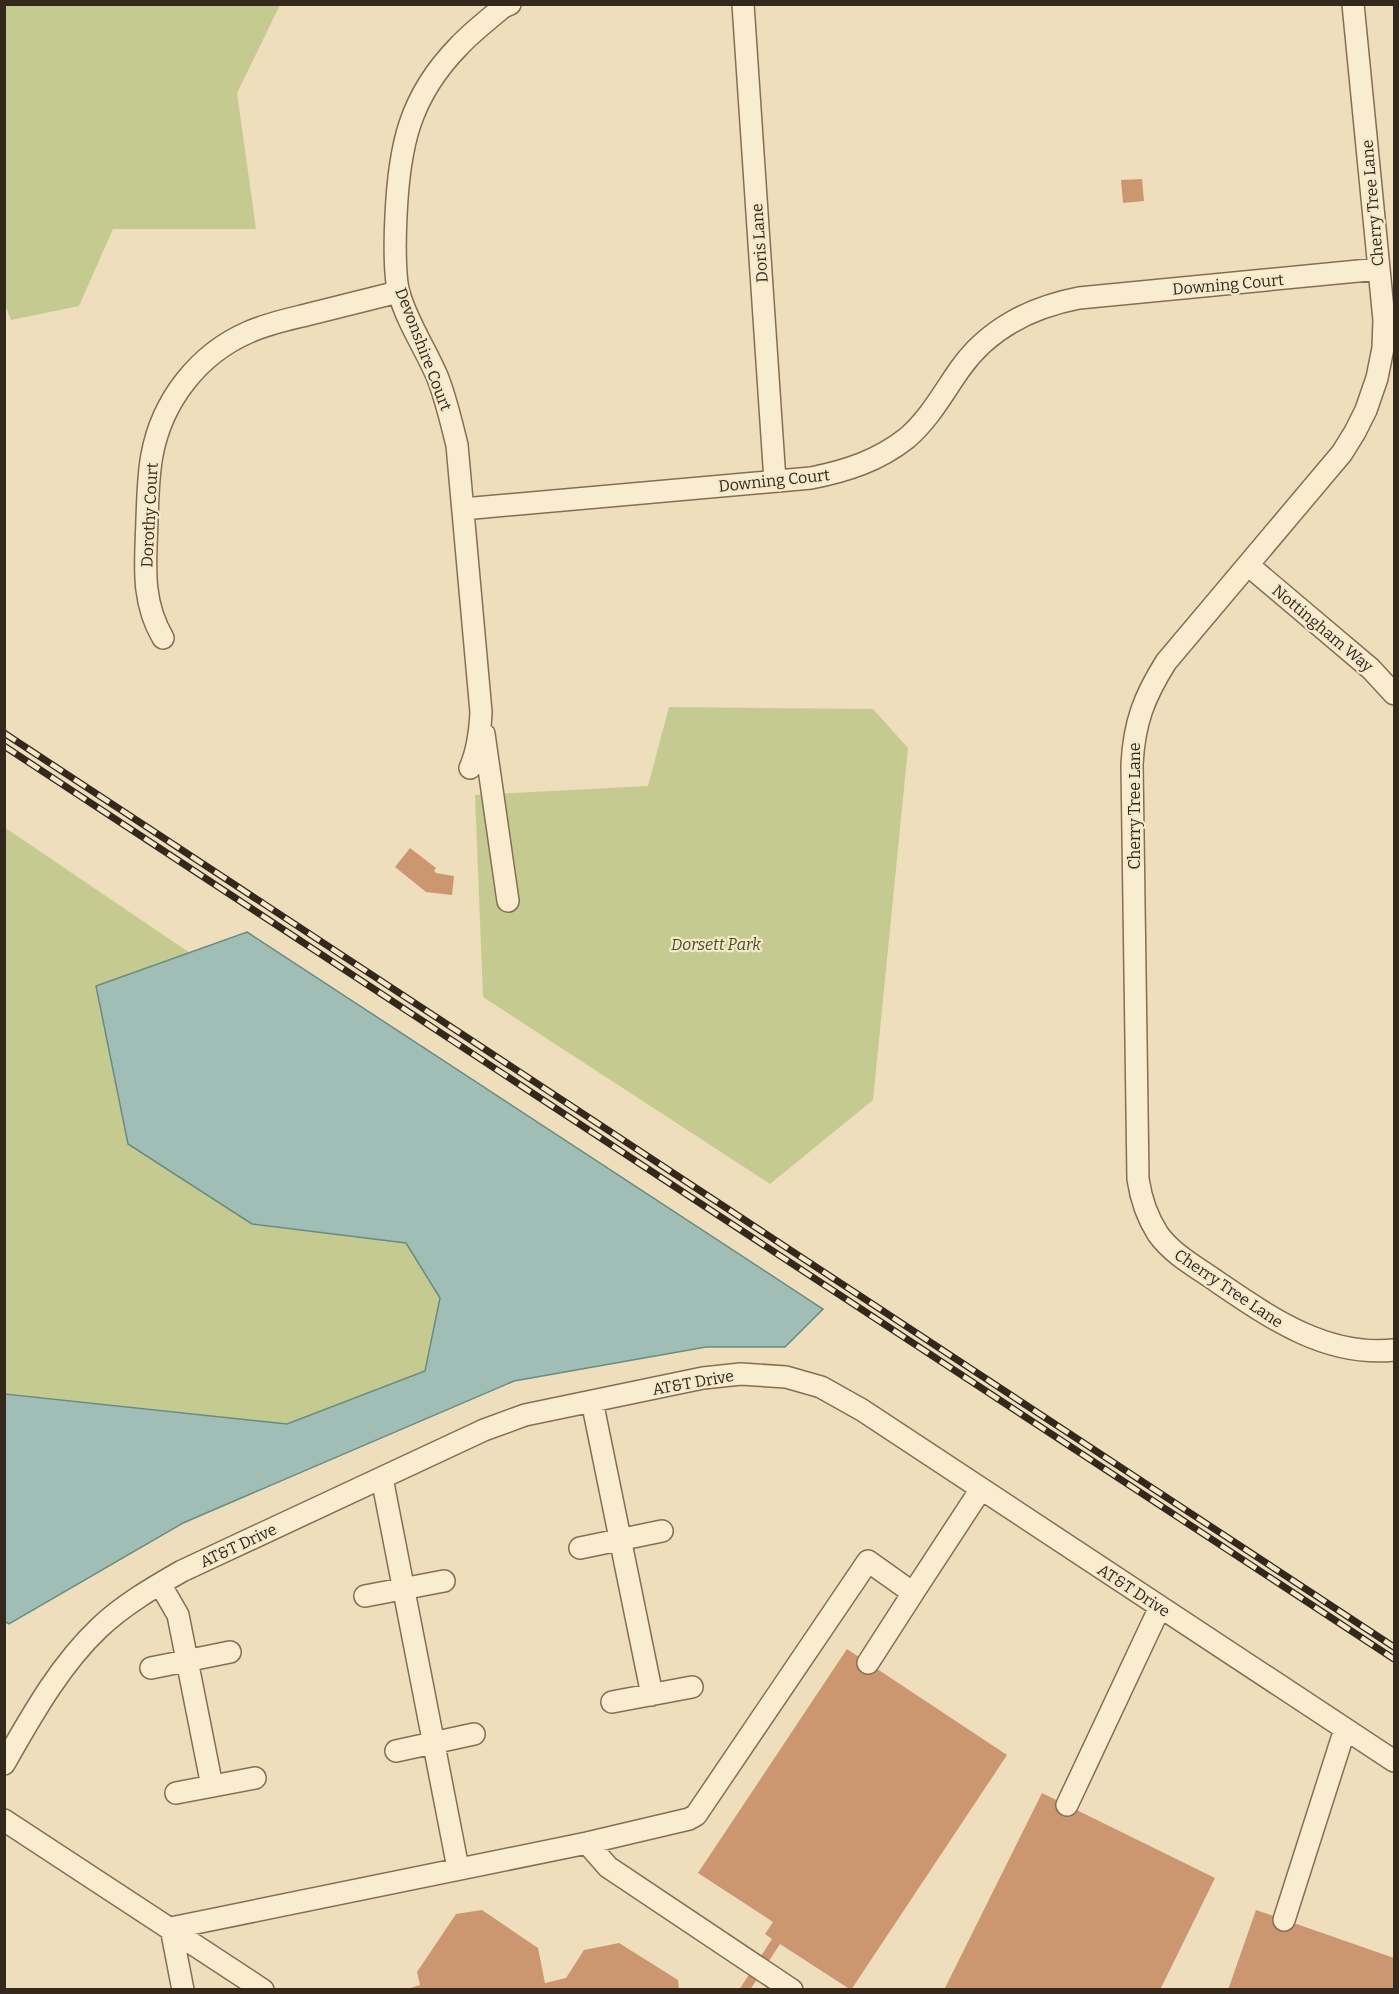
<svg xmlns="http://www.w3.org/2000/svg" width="1399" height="1994" font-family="Bitter,serif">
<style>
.green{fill:#c5cb90}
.water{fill:#a0beb5;stroke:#688c82;stroke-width:1.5}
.building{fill:#cc9671}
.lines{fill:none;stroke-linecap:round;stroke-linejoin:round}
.minor-casing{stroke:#856e55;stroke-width:24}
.minor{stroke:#f9eccf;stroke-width:21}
.rail-casing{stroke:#34271b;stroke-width:7}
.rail{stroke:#f5e9cb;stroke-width:4.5;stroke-dasharray:14;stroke-linecap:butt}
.labels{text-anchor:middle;stroke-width:4.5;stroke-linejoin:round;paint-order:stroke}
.street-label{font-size:16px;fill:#34271b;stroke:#f5e9cb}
.park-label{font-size:16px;font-style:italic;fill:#455021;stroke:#f5e9cb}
</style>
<rect width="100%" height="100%" fill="#eedebc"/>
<path class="green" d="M5 4 280 5 237 93 256 229H113L79 306 11 320 4 302Z
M669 707 873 709 908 748 873 1100 770 1184 483 997 475 795 648 786Z
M4 827 190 953 96 987 252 1224 406 1242 440 1298 425 1371 288 1424 5 1394Z"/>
<path class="water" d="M247 932 823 1309 785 1347H706L514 1381 183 1523 9 1624 4 1621 5 1394 287 1424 425 1371 440 1298 406 1243 252 1224 128 1144 96 986Z"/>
<path class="building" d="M1142 179 1144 201 1123 203 1121 180Z
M410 848 436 868 434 871 436 873 454 876 452 895 426 892 395 867Z
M847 1649 1007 1755 851 1990 780 1944 750 1990H739L772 1939 765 1934 773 1922 698 1873Z
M1042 1793 1215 1878 1160 1990H944Z
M482 1910 538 1948 545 1983 566 1978 584 1950 619 1943 678 1980 679 1990H404L420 1985 417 1972 456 1914Z
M1256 1910 1394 1958V1990H1228Z"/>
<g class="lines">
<defs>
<path id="minor" d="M743 4 775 481
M1353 4 1384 320 1383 348 1377 378 1366 410 1355 432 1342 453 1166 662C1144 697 1134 723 1132 765L1138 1179C1141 1199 1147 1217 1158 1234 1173 1255 1198 1268 1219 1283 1272 1319 1327 1357 1394 1350
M463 509 811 478C846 471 878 461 907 438 930 418 943 393 960 369 988 329 1032 307 1079 298L1379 269
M1248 565 1371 669 1394 694
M163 638C140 599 146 561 147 519 148 497 148 476 152 455 162 401 198 354 249 332 269 323 290 319 310 314 339 307 369 299 398 292
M484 734 508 901
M470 768C478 750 480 732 481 712L457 445C451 422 446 398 437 376 425 348 407 322 399 293 394 276 395 234 396 216 399 147 409 97 459 46 472 32 488 20 503 7L510 4
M592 1401 652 1695
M382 1478 458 1868
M580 1548 662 1531
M160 1584 178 1615 212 1786
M365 1596 444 1581
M868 1663 913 1593
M151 1668 230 1652
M612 1702 692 1687
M396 1751 474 1734
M4 1764C31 1717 59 1666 99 1628 123 1605 154 1587 182 1571L484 1430 525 1415 703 1378 741 1374 786 1377 821 1387 862 1410 1394 1761
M176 1793 255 1778
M1067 1805 1160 1607
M4 1820 263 1990
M587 1843 608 1867 792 1990
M1284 1920 1345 1729
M183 1990 171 1928 587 1843 689 1819 696 1815 868 1561 913 1593 981 1489"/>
</defs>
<use href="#minor" class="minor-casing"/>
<use href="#minor" class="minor"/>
<defs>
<path id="rail" d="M4 733 1394 1647
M4 746 1394 1659"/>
</defs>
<use href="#rail" class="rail-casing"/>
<use href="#rail" class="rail"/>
</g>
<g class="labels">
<g class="street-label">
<text transform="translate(1372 203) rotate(-95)" y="6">Cherry Tree Lane</text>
<text transform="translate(759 243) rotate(-94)" y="6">Doris Lane</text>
<text transform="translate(1228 284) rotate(-5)" y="6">Downing Court</text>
<text transform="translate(424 349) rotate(69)" y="6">Devonshire Court</text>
<text transform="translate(774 480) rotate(-6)" y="6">Downing Court</text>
<text transform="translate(149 515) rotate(-87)" y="6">Dorothy Court</text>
<text transform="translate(1323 628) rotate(40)" y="6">Nottingham Way</text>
<text transform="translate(1134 806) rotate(-90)" y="6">Cherry Tree Lane</text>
<text transform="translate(1229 1288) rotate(34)" y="6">Cherry Tree Lane</text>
<text transform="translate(693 1382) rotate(-10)" y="6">AT&amp;T Drive</text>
<text transform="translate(238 1545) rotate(-25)" y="6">AT&amp;T Drive</text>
<text transform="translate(1134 1590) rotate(33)" y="6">AT&amp;T Drive</text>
</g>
<g class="park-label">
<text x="716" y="950">Dorsett Park</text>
</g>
</g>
<rect width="1399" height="1994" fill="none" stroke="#34271b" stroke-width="12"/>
</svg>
